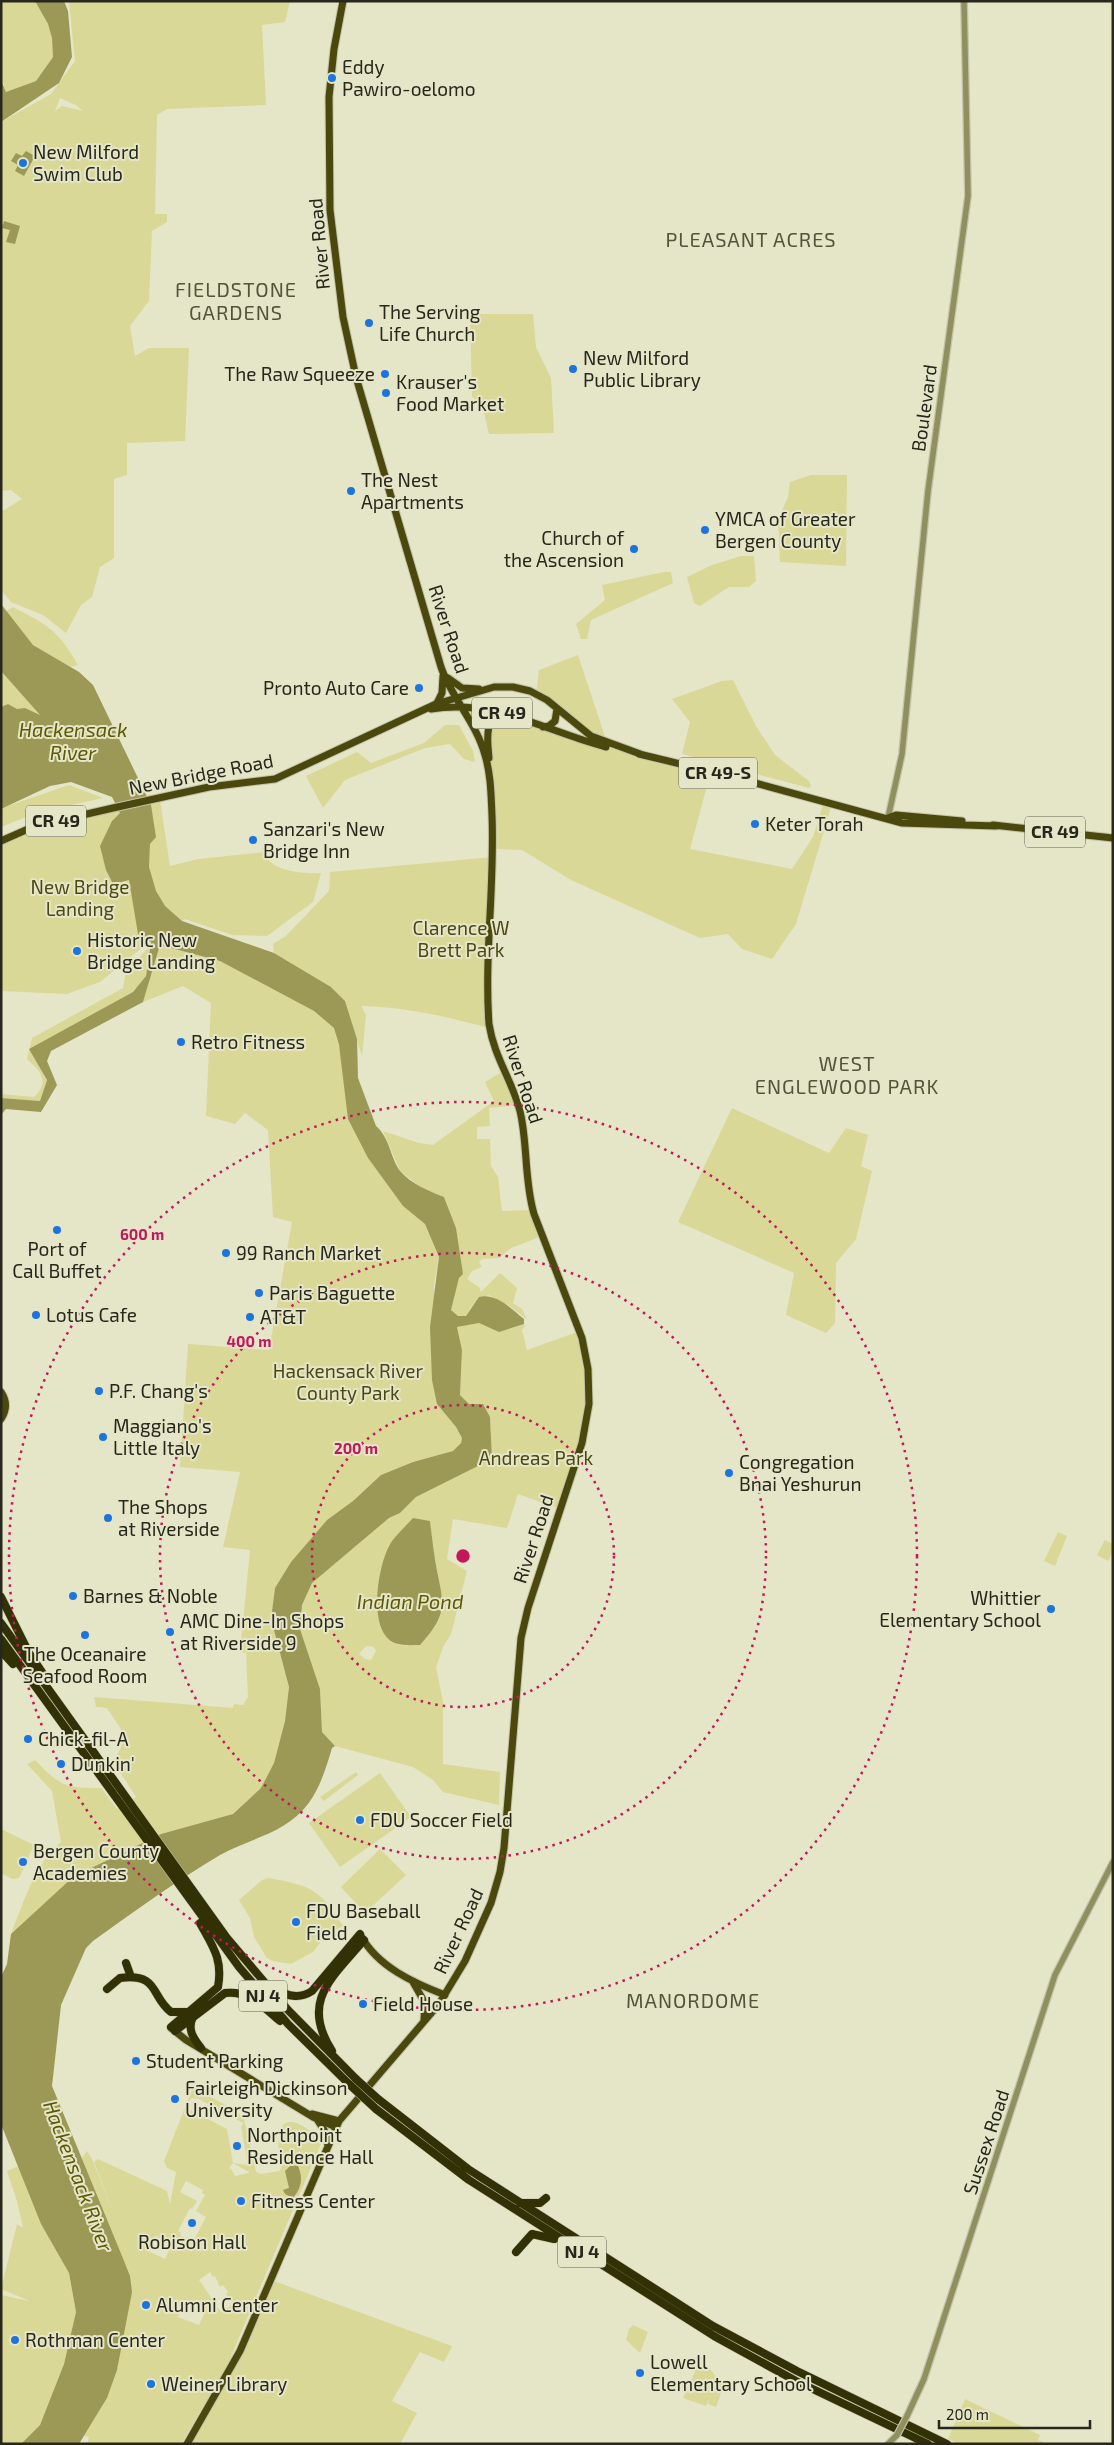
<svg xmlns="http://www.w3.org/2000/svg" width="1114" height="2445" font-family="'Exo 2',sans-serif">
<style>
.green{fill:#dad897;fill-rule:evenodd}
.water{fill:#9c9956}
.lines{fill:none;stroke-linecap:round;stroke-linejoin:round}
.minor-casing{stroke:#c3c3a9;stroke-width:8}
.major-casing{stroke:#c3c3a9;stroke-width:9}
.highway-casing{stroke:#c3c3a9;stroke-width:9}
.minor{stroke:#908f5e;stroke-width:5.5}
.major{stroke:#4b480e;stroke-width:7}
.highway{stroke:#323005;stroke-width:8}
.minor-bridge-casing{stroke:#c3c3a9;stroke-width:8;stroke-linecap:butt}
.highway-bridge-casing{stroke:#c3c3a9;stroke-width:9;stroke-linecap:butt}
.minor-bridge{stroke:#908f5e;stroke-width:5.5}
.highway-bridge{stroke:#323005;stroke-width:8}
.ring{fill:none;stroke:#c2185b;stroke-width:2.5;stroke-dasharray:2.5 5}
.poi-dot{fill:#1d74dd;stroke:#e5e5c8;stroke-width:2}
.labels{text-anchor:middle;stroke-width:4;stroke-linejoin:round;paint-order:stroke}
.shield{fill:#e5e5c8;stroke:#606050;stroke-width:1}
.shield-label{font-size:18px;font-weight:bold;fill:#27271c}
.poi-label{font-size:19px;fill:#27271c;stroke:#e5e5c8;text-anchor:start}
.street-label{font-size:19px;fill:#27271c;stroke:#e5e5c8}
.park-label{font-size:19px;fill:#4a4813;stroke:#e5e5c8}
.neighbourhood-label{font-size:20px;letter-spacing:1px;fill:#54533b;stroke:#e5e5c8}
.water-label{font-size:20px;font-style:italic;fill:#5c5803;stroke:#e5e5c8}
.centre{fill:#c2185b;stroke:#e5e5c8;stroke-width:2.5}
.ring-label{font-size:15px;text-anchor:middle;font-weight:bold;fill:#c2185b;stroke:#e5e5c8;stroke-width:4;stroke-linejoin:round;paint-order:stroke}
</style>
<rect width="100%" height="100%" fill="#e5e5c8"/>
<path class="green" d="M1 1H35L48 24 52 37 53 57 36 81 6 92 1 81Z
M69 1H290L285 22 262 25 266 105 167 109 157 115 155 214H167V222L152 231 149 301 130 326 135 356 149 348H189L185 441 127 443V475L114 479V558L100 567 92 597 81 605 66 633 43 615 11 602 2 591 1 512 22 499 11 490 1 491V122L51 94 75 61ZM60 98 76 105 83 111 62 106 55 111Z
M470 314H533L536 347 551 378 554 433 489 434 482 404 472 397Z
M811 475H847L846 566 780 562 778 519 788 497 790 482Z
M741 556H754L756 581 749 587H729L700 606 694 603 687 577 712 565Z
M664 572H671L673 583 591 620 587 639H581L576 624 605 600 602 585Z
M13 607C49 626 57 629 78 665L70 667 33 645 6 611Z
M578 655 607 743 536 694 539 670Z
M1 671 40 715 25 708 17 710 8 704 1 707Z
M733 680 756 726 775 755 809 781 811 786 809 788 682 754 690 722 672 699 722 681Z
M502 716 582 741 711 771 690 849 792 869 813 837 824 802 832 804 796 924 772 959 742 949 728 934 700 938 571 880 522 850 493 849 489 771 492 721Z
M445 725H459L473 751 475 762 464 759 450 744 425 748 345 780 323 808 306 776 357 752 371 763 424 743Z
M69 785 103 798 36 813 1 827 2 808Z
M160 800 170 866 198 859 266 852 267 858C277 872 305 874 321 873L313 902 267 936 232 935 185 919 154 938 100 982 67 994 1 991V845L36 828Z
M493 857 488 1012 485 1013V1027C444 1016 404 1007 361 1006L366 1015 362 1056 345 1001 331 987 274 953 273 944 286 936 329 891 330 872Z
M160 944 220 961 314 1011 334 1028 368 1158 403 1206 425 1224 439 1257 434 1284 437 1404 456 1427 462 1438 461 1443 453 1451 413 1462 381 1475 353 1501 327 1520 291 1562 275 1588 271 1619 289 1687 285 1721 274 1763 261 1788 233 1814 161 1834 74 1877 11 1934C23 1904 35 1863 61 1842L52 1791 27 1764 35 1760C60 1786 65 1788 101 1788L117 1809 136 1797 113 1761C131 1733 123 1734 107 1708L96 1707 94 1697 233 1708 234 1704 243 1705 248 1697 246 1653 240 1652 250 1550 223 1547 240 1472 180 1467 188 1344 269 1350 292 1222 273 1217 268 1130 245 1113 235 1124 206 1116 211 1003 183 986 143 1002Z
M150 946 146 976 133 992 30 1049 47 1080 40 1101 1 1098V1094L34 1097C51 1081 40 1071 27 1059L32 1038 123 988 126 971Z
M503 1071 518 1105 489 1108 490 1126 477 1127V1139H490L491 1166 498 1177 502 1211 532 1210 542 1236 511 1248 499 1258 482 1259 479 1262 482 1267 472 1271 467 1279 479 1287 481 1292 500 1273 517 1288 513 1303 522 1309 527 1319 508 1305 488 1295 471 1307 466 1316H458L451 1310 459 1278 456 1228 444 1197 422 1188 400 1171 383 1131 419 1143 433 1145 494 1101 485 1082Z
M732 1108 829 1153 846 1128 868 1135 861 1166 872 1171 856 1239 836 1263 835 1323 826 1333 786 1315 794 1273 678 1222Z
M479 1323C494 1331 507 1330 524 1324L525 1326 522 1330 527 1350 580 1331 586 1354 587 1420 560 1509 518 1494 507 1528 453 1519 447 1559 467 1571 451 1634 443 1647 436 1667 443 1702V1764L500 1772 499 1805 443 1792 433 1780 413 1767 335 1746 322 1732 320 1689 300 1629 302 1605 312 1583 389 1518 400 1513 416 1497 492 1459 490 1417 469 1404 460 1395 462 1350 457 1327ZM430 1521C432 1537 434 1555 437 1571 445 1607 446 1617 420 1645 414 1645 406 1646 400 1645 371 1639 378 1589 381 1568ZM366 1646 374 1647 376 1651 371 1660 365 1659 359 1654Z
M1058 1532 1067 1536 1055 1566 1044 1561Z
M1105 1540 1113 1544V1551L1108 1561 1097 1555Z
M356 1772 358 1775 324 1801 320 1797Z
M380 1773 411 1817 340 1867 309 1823Z
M1 1829 34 1845 19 1878 12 1879 1 1873Z
M380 1849 406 1875 365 1913 341 1887Z
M269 1878C312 1886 320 1889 343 1926L325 1936 313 1952 291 1964 273 1961 267 1958 254 1937 250 1918 239 1900 262 1880Z
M193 2087 236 2111 244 2119 256 2172 261 2174 279 2171 281 2168C279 2157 273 2121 291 2122 301 2122 314 2135 323 2139L227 2366 181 2444H87L89 2437 84 2436 107 2398 82 2158 87 2151 92 2159 115 2218 94 2162 98 2159 167 2191 170 2204 176 2172 167 2168 164 2161ZM191 2098 199 2099 243 2123 241 2127 248 2165 233 2163 227 2129 191 2110 183 2115ZM233 2163 249 2172V2173L235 2176 232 2170 229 2168ZM186 2181 203 2190 202 2193 205 2195 196 2211 206 2217 194 2240 180 2236 181 2233 178 2231 190 2208 192 2209 197 2201 180 2192ZM156 2236 165 2241 171 2239 174 2240 165 2259 148 2251ZM210 2272 213 2277 215 2276 220 2287 223 2285 228 2292 226 2294 234 2304 221 2312 199 2280ZM182 2301 206 2310 199 2325 178 2317 179 2314 175 2313 178 2304 180 2305Z
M19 2166 41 2224 69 2273 76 2312 64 2364 40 2425 21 2444H1V2295L30 2301 1 2289 17 2224 23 2228 17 2201 7 2171Z
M271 2280 452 2346 444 2362 420 2352 392 2401 417 2413 400 2444H187L226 2379Z
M633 2325 648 2332 640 2353 626 2340 629 2329Z
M697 2367 705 2371 707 2367C715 2372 716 2380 724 2385L716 2407 708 2404 709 2398 706 2406 683 2398Z
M965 2399 1040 2435 1038 2440 1047 2444H959L948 2439Z"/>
<path class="water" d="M35 1H64L68 11 72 57 59 83 1 122V81L6 92 36 81 53 57 52 38 48 24Z
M26 151 35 156 24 176 15 171 18 165 11 161 16 153 22 156Z
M4 221 20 226 15 244 6 242 10 230 2 228Z
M1 604 33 645 79 672 93 685 151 805 156 837 150 844 149 867 156 891 165 906 182 921 274 953 331 987 345 1001 357 1039 358 1078 376 1126C390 1138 390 1157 400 1171 411 1184 429 1191 444 1197L456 1228 463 1274 459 1278 451 1310 458 1316H466L479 1297C497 1293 511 1309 524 1319V1324L499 1332 479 1323 457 1327 462 1350 460 1395 469 1404H483L490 1417 492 1459 416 1497 400 1513 389 1518 312 1583 302 1605 300 1629 320 1689 322 1732 335 1746 332 1748C326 1768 320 1788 308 1804 285 1834 250 1838 220 1855 176 1881 135 1911 93 1941L86 1948 61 2005 52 2086 122 2256 130 2276 132 2292 117 2370 107 2398 79 2444H21L40 2425 64 2364 76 2312 69 2273 41 2224 1 2124V1977L7 1964 11 1934 73 1877 161 1834 233 1814 261 1788 274 1763 285 1721 289 1687 271 1619 275 1588 291 1562 327 1520 353 1501 381 1475 413 1462 453 1451 461 1443 462 1438 456 1427 437 1404 432 1380 430 1327 439 1257 425 1224 403 1206 368 1158 348 1119 339 1045 334 1028 314 1011 220 961 160 945 143 1002 51 1051 47 1061 57 1085 41 1112 6 1109 1 1115V1098L40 1101 47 1080 29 1049 133 992 146 976 151 942 138 934 129 880 113 884 106 870 100 846 112 821 120 813 112 797 71 782 50 786 1 809V707L8 704 17 709 25 708 40 715 1 671Z
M413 1518 430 1521C432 1537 434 1555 437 1571 445 1607 446 1616 420 1645 407 1645 393 1647 385 1635 370 1615 379 1560 392 1541 398 1533 406 1526 413 1518Z
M291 2165 298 2166C303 2177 302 2188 293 2198L285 2194 283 2190 289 2188 285 2171Z"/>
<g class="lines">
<defs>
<path id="minor" d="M888 818 902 754 928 491 968 196 964 1
M907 2416 924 2379 1055 1975 1113 1862
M888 2444 897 2435"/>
<path id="major" d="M448 678 462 688 479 689
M437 703 442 693 443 676
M431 709C493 698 548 732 606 747
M543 727 549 726 555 721 557 709
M639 754 722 774 902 823 996 826
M489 758C488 744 482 714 506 716
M888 818 896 815 962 821
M993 825 1113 838
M1 841 35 826 113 808 209 787 275 779 436 704 494 687H513L530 691 547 700 591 736 643 755
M1 1392C7 1401 7 1410 1 1419
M361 1936C378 1967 414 1983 445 1995
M413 1982 425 2003 424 2020
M171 2028 186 2040 313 2117 336 2127
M312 2114 339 2121
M317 2119 324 2130 328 2145
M187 2444 240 2351 339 2121 439 2004 465 1961 491 1903 500 1872 504 1848 521 1638 528 1608 582 1443 589 1404 588 1369 582 1338 534 1214C524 1180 528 1145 520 1111 512 1080 494 1057 489 1024 484 955 495 885 492 815 491 795 491 775 485 755 476 722 452 699 441 667L356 377 343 317 330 210 329 97 334 49 343 1"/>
<path id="highway" d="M1 1597 29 1653 46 1678
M1 1623 227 1938 288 2010 356 2079
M1 1639 239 1967 288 2024 350 2085
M1 1651 13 1664
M126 1963 131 1977
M270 1988C285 1994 297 2001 312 1991L360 1934
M107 1989 120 1978C160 1973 150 1996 171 2012H189
M193 2017C187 2029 193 2038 201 2048
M171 2027 218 1987C223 1959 213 1947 200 1923
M175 2031 225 1993C249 1990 263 2007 280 2021
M332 2051C300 2001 332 1978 364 1940
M378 2099 468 2169 713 2326 797 2371 947 2444
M376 2109 469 2180 714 2336 796 2381 928 2444
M520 2203H540L546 2198
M516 2252 532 2234 554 2239"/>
</defs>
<use href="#minor" class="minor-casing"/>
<use href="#major" class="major-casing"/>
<use href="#highway" class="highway-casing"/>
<use href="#minor" class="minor"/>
<use href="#major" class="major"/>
<use href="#highway" class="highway"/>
<defs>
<path id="minor-bridge" d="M897 2435 907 2416"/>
<path id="highway-bridge" d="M356 2079 378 2099
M350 2085 376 2109"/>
</defs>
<use href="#minor-bridge" class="minor-bridge-casing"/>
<use href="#highway-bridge" class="highway-bridge-casing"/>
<use href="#minor-bridge" class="minor-bridge"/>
<use href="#highway-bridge" class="highway-bridge"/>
</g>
<g class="ring">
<circle cx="463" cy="1556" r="151"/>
<circle cx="463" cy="1556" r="303"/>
<circle cx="463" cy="1556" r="454"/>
</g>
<g class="poi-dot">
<circle cx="332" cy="78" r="5"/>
<circle cx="23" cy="163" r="5"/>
<circle cx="369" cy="323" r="5"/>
<circle cx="573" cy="369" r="5"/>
<circle cx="385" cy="374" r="5"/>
<circle cx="386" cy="393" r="5"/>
<circle cx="351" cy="491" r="5"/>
<circle cx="705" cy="530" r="5"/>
<circle cx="634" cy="549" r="5"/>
<circle cx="419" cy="688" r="5"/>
<circle cx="755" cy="824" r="5"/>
<circle cx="253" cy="840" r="5"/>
<circle cx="77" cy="951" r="5"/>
<circle cx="181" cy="1042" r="5"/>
<circle cx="57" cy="1230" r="5"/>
<circle cx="226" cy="1253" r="5"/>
<circle cx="259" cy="1293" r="5"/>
<circle cx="36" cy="1315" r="5"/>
<circle cx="250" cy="1317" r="5"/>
<circle cx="99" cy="1391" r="5"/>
<circle cx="103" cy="1437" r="5"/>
<circle cx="729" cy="1473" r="5"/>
<circle cx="108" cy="1518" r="5"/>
<circle cx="73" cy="1596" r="5"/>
<circle cx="1051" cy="1609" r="5"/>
<circle cx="170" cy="1632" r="5"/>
<circle cx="85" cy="1635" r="5"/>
<circle cx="28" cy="1739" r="5"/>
<circle cx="61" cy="1764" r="5"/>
<circle cx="360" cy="1820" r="5"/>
<circle cx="23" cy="1862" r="5"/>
<circle cx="296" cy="1922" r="5"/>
<circle cx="363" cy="2004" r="5"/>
<circle cx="136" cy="2061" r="5"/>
<circle cx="175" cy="2099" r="5"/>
<circle cx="237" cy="2146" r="5"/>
<circle cx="241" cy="2201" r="5"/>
<circle cx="192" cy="2223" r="5"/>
<circle cx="146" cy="2305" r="5"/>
<circle cx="15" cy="2340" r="5"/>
<circle cx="640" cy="2373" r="5"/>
<circle cx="151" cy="2384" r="5"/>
</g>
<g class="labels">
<g class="shield">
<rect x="472" y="697.5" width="60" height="31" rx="4"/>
<rect x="679" y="757.5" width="78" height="31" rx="4"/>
<rect x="26" y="805.5" width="60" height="31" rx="4"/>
<rect x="1025" y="816.5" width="60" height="31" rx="4"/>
<rect x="239" y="1980.5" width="48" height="31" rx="4"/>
<rect x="558" y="2236.5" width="48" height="31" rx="4"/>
</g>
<g class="shield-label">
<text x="502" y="719">CR 49</text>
<text x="718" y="779">CR 49-S</text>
<text x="56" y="827">CR 49</text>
<text x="1055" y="838">CR 49</text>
<text x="263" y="2002">NJ 4</text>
<text x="582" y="2258">NJ 4</text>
</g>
<g class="poi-label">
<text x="342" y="74">Eddy<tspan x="342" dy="22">Pawiro-oelomo</tspan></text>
<text x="33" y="159">New Milford<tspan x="33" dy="22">Swim Club</tspan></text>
<text x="379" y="319">The Serving<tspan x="379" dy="22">Life Church</tspan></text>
<text x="583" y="365">New Milford<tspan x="583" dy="22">Public Library</tspan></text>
<text x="375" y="381" text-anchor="end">The Raw Squeeze</text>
<text x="396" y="389">Krauser's<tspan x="396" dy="22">Food Market</tspan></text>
<text x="361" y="487">The Nest<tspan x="361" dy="22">Apartments</tspan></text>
<text x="715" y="526">YMCA of Greater<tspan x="715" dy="22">Bergen County</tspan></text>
<text x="624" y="545" text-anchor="end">Church of<tspan x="624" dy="22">the Ascension</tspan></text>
<text x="409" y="695" text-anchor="end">Pronto Auto Care</text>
<text x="765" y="831">Keter Torah</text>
<text x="263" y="836">Sanzari's New<tspan x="263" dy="22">Bridge Inn</tspan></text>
<text x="87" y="947">Historic New<tspan x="87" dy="22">Bridge Landing</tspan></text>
<text x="191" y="1049">Retro Fitness</text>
<text x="57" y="1256" text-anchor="middle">Port of<tspan x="57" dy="22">Call Buffet</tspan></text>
<text x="236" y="1260">99 Ranch Market</text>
<text x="269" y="1300">Paris Baguette</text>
<text x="46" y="1322">Lotus Cafe</text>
<text x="260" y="1324">AT&amp;T</text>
<text x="109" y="1398">P.F. Chang's</text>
<text x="113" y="1433">Maggiano's<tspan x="113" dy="22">Little Italy</tspan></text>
<text x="739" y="1469">Congregation<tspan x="739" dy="22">Bnai Yeshurun</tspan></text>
<text x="118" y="1514">The Shops<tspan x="118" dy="22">at Riverside</tspan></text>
<text x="83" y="1603">Barnes &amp; Noble</text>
<text x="1041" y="1605" text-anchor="end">Whittier<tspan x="1041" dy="22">Elementary School</tspan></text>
<text x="180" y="1628">AMC Dine-In Shops<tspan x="180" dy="22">at Riverside 9</tspan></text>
<text x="85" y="1661" text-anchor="middle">The Oceanaire<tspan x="85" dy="22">Seafood Room</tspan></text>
<text x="38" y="1746">Chick-fil-A</text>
<text x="71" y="1771">Dunkin'</text>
<text x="370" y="1827">FDU Soccer Field</text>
<text x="33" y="1858">Bergen County<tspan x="33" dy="22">Academies</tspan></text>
<text x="306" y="1918">FDU Baseball<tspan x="306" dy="22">Field</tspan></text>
<text x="373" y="2011">Field House</text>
<text x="146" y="2068">Student Parking</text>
<text x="185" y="2095">Fairleigh Dickinson<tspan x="185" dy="22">University</tspan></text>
<text x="247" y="2142">Northpoint<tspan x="247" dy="22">Residence Hall</tspan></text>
<text x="251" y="2208">Fitness Center</text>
<text x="192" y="2249" text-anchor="middle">Robison Hall</text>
<text x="156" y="2312">Alumni Center</text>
<text x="25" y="2347">Rothman Center</text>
<text x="650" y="2369">Lowell<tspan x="650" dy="22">Elementary School</tspan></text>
<text x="161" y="2391">Weiner Library</text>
</g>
<g class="street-label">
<text transform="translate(319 244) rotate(-95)" y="7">River Road</text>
<text transform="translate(924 408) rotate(-82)" y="7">Boulevard</text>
<text transform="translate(449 629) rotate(72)" y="7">River Road</text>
<text transform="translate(201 774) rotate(-11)" y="7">New Bridge Road</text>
<text transform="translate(523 1079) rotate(72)" y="7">River Road</text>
<text transform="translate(533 1539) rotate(-72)" y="7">River Road</text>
<text transform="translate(458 1931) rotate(-65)" y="7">River Road</text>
<text transform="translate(986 2142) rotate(-72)" y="7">Sussex Road</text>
</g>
<g class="park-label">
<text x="80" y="894">New Bridge<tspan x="80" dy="22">Landing</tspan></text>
<text x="461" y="935">Clarence W<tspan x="461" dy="22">Brett Park</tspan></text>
<text x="348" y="1378">Hackensack River<tspan x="348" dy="22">County Park</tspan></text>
<text x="536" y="1465">Andreas Park</text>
</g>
<g class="neighbourhood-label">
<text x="751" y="247">PLEASANT ACRES</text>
<text x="236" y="297">FIELDSTONE<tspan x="236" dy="23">GARDENS</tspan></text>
<text x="847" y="1071">WEST<tspan x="847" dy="23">ENGLEWOOD PARK</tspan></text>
<text x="693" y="2008">MANORDOME</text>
</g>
<g class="water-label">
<text x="73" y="737">Hackensack<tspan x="73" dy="23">River</tspan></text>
<text x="410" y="1609">Indian Pond</text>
<text transform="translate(78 2176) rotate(69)" y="7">Hackensack River</text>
</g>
</g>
<circle cx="463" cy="1556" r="8" class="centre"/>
<g class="ring-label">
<text x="142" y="1240">600 m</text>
<text x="249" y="1347">400 m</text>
<text x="356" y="1454">200 m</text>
</g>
<rect width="1114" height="2445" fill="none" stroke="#27271c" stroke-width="5"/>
<path d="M939 2420v8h151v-8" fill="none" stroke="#27271c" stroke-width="2.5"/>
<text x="946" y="2420" font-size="15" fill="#27271c" stroke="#e5e5c8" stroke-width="4" paint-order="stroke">200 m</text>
</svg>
